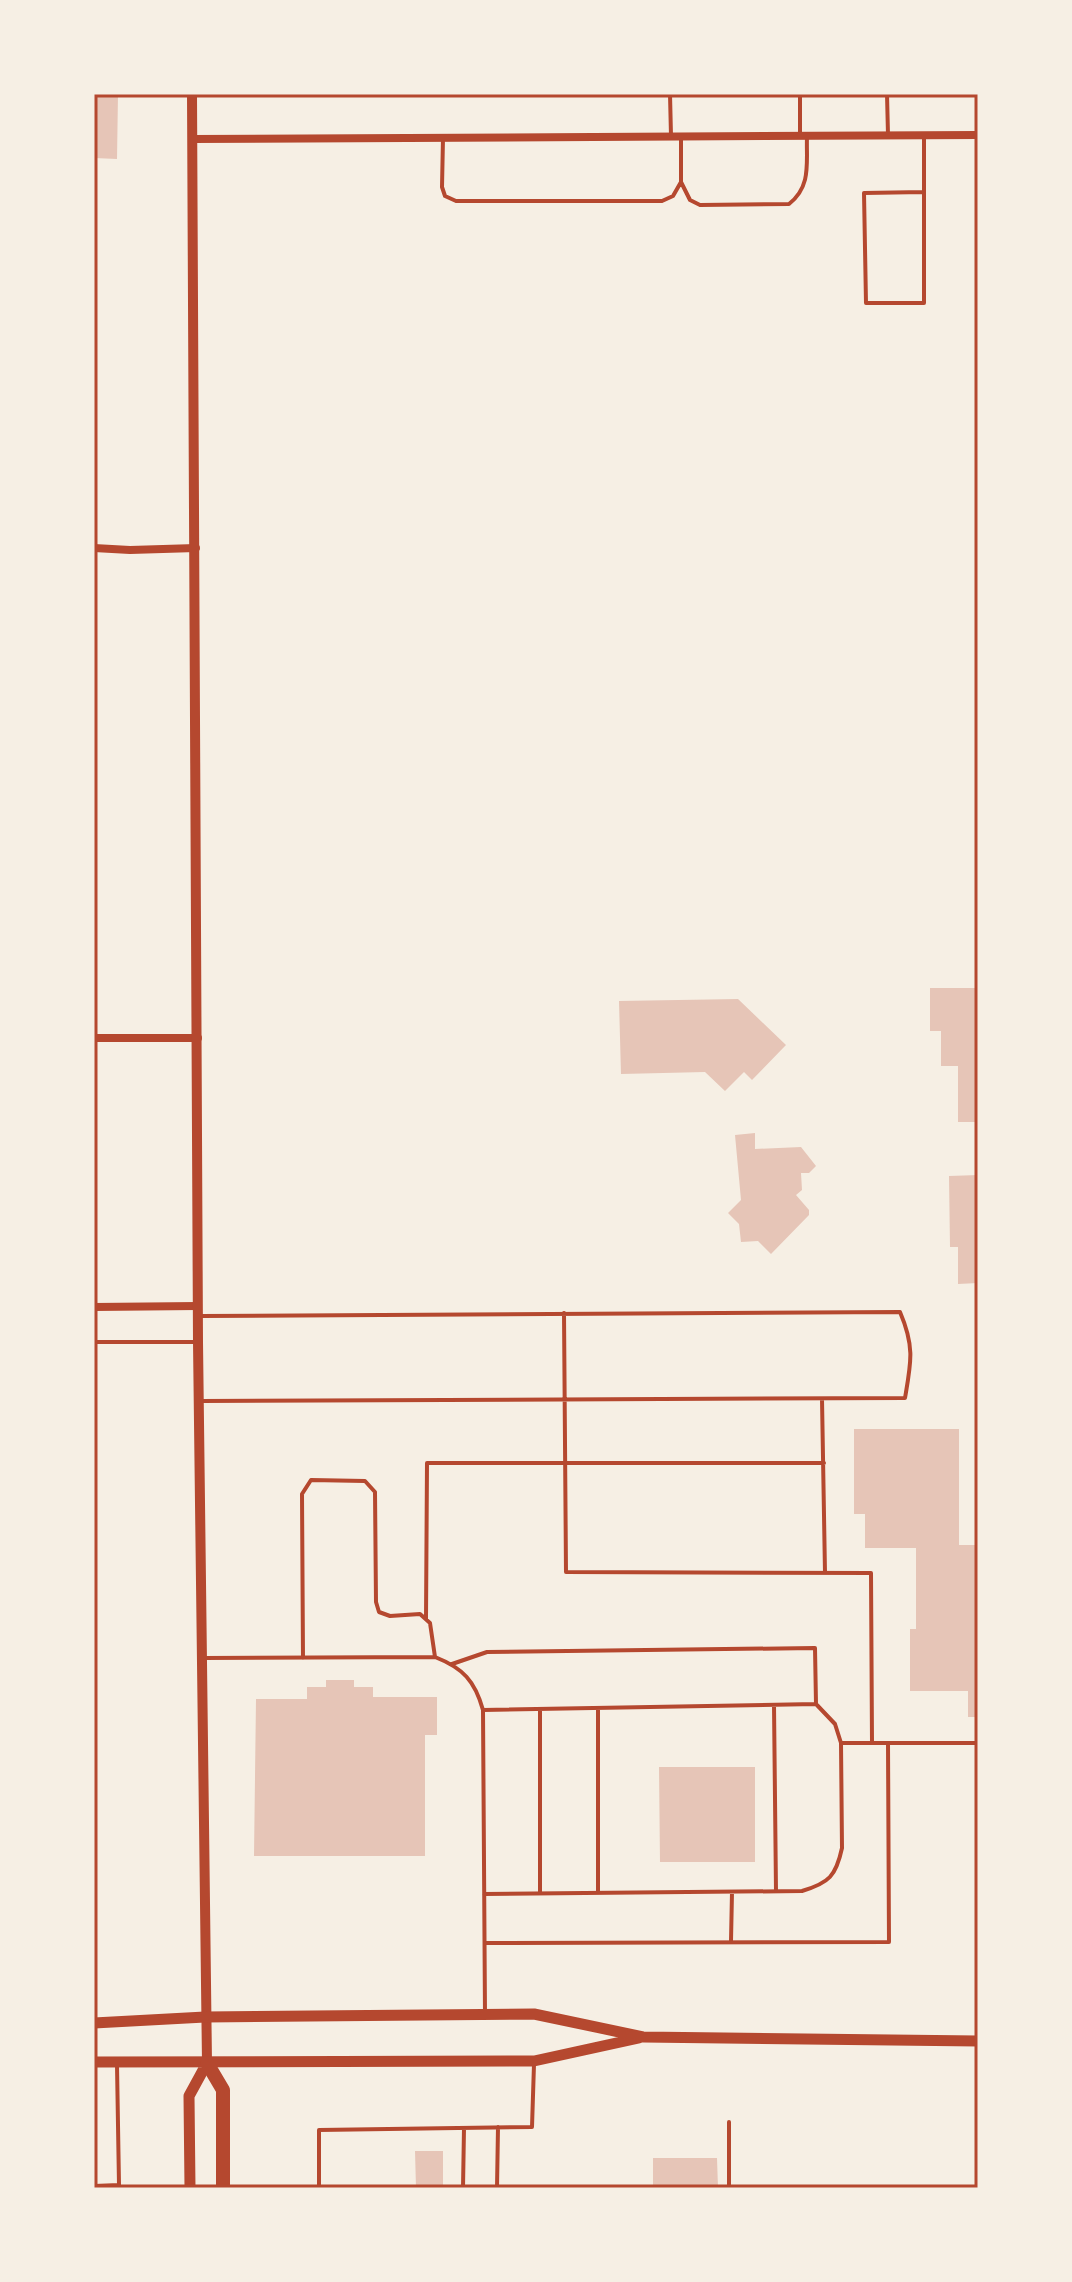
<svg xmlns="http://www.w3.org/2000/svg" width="1072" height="2282" font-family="Overpass,sans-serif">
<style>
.building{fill:#e6c5b7}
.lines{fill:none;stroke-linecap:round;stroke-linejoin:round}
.service{stroke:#b5482f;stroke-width:4}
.minor{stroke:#b5482f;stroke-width:8}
.tertiary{stroke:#b5482f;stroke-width:10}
.secondary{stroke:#b5482f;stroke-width:11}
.motorway{stroke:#b5482f;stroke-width:14}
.neatline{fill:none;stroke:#b5482f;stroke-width:3}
</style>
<rect width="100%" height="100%" fill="#f6efe4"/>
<path class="building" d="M94 94H118L117 159 94 158Z
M930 988H978V1122H958V1066H941V1031H930Z
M738 999 786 1045 752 1080 744 1072 725 1091 705 1072 621 1074 619 1001Z
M755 1133V1149L801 1147 816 1166 809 1173H801L802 1190 796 1195 809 1210V1215L771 1254 758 1241 741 1242 739 1224 728 1213 741 1200 735 1135Z
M978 1175V1283L958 1284V1247H950L949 1176Z
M854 1429H959V1545H978V1717H968V1691H910V1629H916V1548H865V1514H854Z
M326 1680H354V1687H373V1697H437V1735H425V1856H254L256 1699H307V1687H326Z
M659 1767H755V1862H660Z
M415 2151H443V2188H416Z
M653 2158H717L718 2188H653Z"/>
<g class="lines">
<path class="service" d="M670 94 671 136
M800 94V136
M887 94 888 135
M924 137V303H866L864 193 924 192
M443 138 442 187 445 196 456 201H662L673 196 681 182
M681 139V182L690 200 700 205 789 204C812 186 806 162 807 136
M564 1313 566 1572 871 1573 872 1743
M201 1316 900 1312C915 1347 911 1363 905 1398L201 1401
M94 1342H196
M822 1399 825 1573
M426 1619 427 1463H824
M204 1658 435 1657C463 1668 475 1681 483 1710L485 2014
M303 1658 302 1494 311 1480 365 1481 375 1492 376 1602 379 1612 390 1616 420 1614 430 1623 435 1657
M452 1664 487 1652 815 1648 816 1704 835 1724 841 1743 842 1848C836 1876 829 1883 802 1891L484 1894
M774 1705 776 1891
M598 1708V1893
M540 1709V1893
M483 1710 816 1704
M841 1743H978
M731 1941 732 1892
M485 1943 889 1942 888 1743
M94 2186 119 2185 117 2065
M319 2188V2130L532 2127 534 2064
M463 2188 464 2128
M497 2188 498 2127
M729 2188V2122"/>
<path class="minor" d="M192 139 978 135
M94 548 130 550 196 548
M94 1038H198
M94 1307 198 1306"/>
<path class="tertiary" d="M192 94 198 1342 207 2063"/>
<path class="secondary" d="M94 2023 205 2017 534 2014 643 2037 978 2041
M94 2062 534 2061 639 2038
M190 2188 189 2096 207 2063"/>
<path class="motorway" d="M207 2063 223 2090V2188"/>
</g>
<rect width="1072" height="2282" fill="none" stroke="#f6efe4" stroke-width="192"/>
<rect x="96" y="96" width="880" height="2090" class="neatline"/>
</svg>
